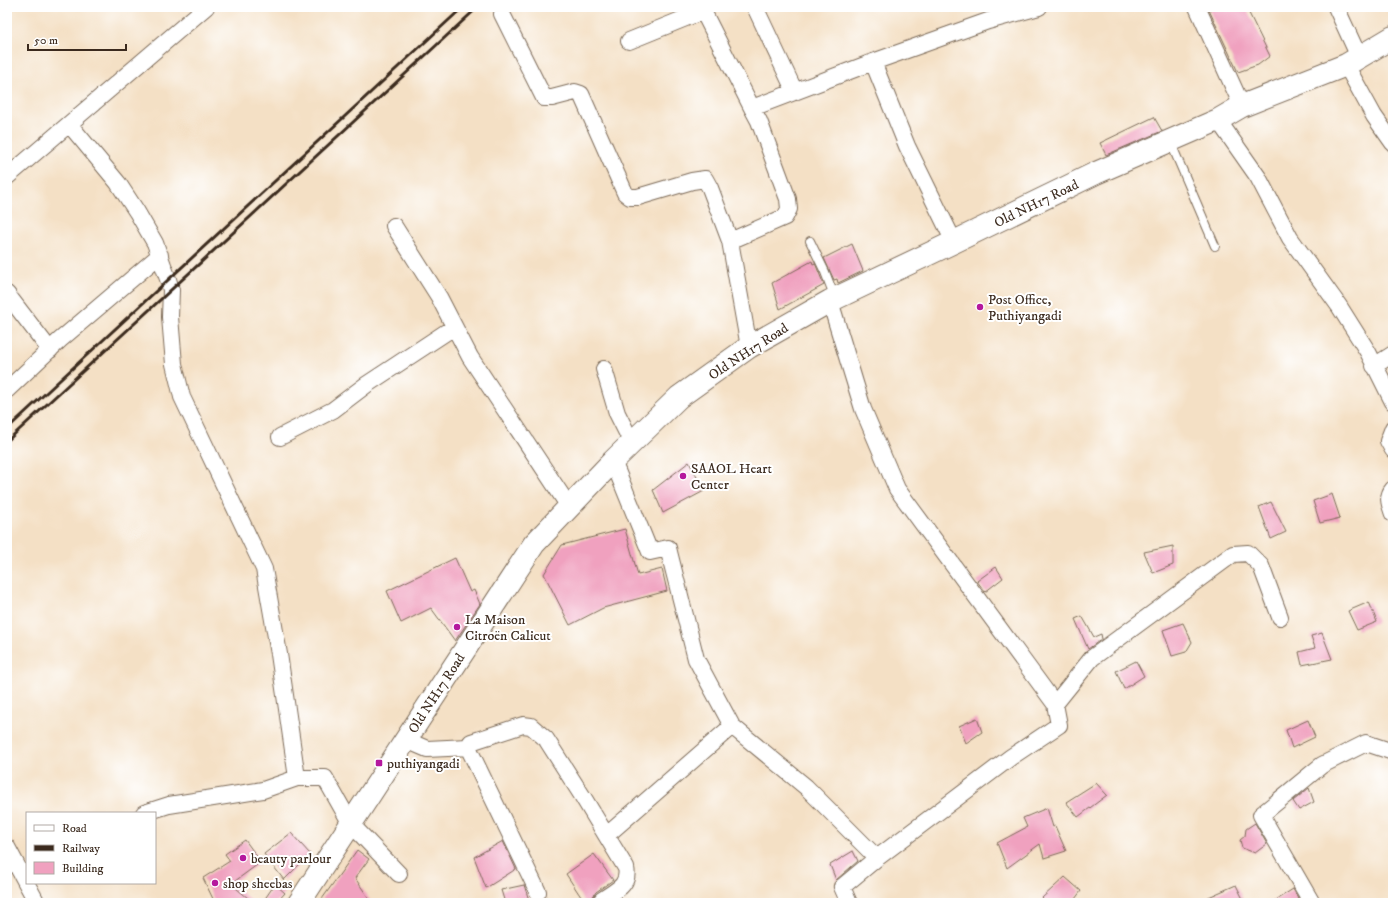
<svg xmlns="http://www.w3.org/2000/svg" width="1400" height="910" font-family="'IM FELL DW Pica',serif">
<style>
.building{fill:#f0a1bf}
.lines{fill:none;stroke-linecap:round;stroke-linejoin:round}
.service-casing{stroke:#7c6a58;stroke-width:10}
.minor-casing{stroke:#7c6a58;stroke-width:18}
.primary-casing{stroke:#7c6a58;stroke-width:24}
.service{stroke:#fff;stroke-width:8}
.minor{stroke:#fff;stroke-width:16}
.primary{stroke:#fff;stroke-width:22}
.rail{stroke:#3b2a1e;stroke-width:3}
.poi-dot{fill:#b5179e;stroke:#fff;stroke-width:1.5}
.labels{text-anchor:middle;stroke-width:4;stroke-linejoin:round;paint-order:stroke}
.street-label{font-size:14px;fill:#3b2a1e;stroke:#fff}
.poi-label{font-size:14px;fill:#3b2a1e;stroke:#fff;text-anchor:start}
</style>
<rect width="100%" height="100%" fill="#fff"/>
<filter id="ink" filterUnits="userSpaceOnUse"><feTurbulence type="fractalNoise" baseFrequency=".025" numOctaves="2"/><feDisplacementMap in="SourceGraphic" scale="8" xChannelSelector="R" yChannelSelector="G"/><feConvolveMatrix kernelMatrix="1 2 1 2 8 2 1 2 1" color-interpolation-filters="sRGB"/></filter>
<filter id="wash" filterUnits="userSpaceOnUse"><feTurbulence type="fractalNoise" baseFrequency=".012" numOctaves="4" result="noise"/><feDisplacementMap in="SourceGraphic" scale="16" xChannelSelector="R" yChannelSelector="G"/><feGaussianBlur stdDeviation="0.9" result="paint"/><feColorMatrix in="noise" values="0 0 0 0 0 0 0 0 0 0 0 0 0 0 0 0 0 1.4 0 .05"/><feComposite in="paint" operator="in"/></filter>
<g filter="url(#wash)">
<rect width="100%" height="100%" fill="#f4e0c5"/>
<g id="blocks">
<path class="building" d="M1214 7H1246L1270 56 1258 65 1238 72 1209 10Z
M1154 117 1162 131 1106 155 1100 143Z
M852 244 863 271 838 283 837 279 834 280 824 258Z
M812 261 813 264 815 263 824 285 780 309 772 283Z
M689 462 704 491 663 513 653 490Z
M1332 494 1340 518 1320 523 1313 501Z
M1271 502 1286 532 1271 539 1259 507Z
M625 529 638 575 662 569 667 591 603 608 570 625 544 574 562 545Z
M1173 546V565L1153 573 1144 552Z
M455 558 470 592 474 590 480 604 455 641 431 608 401 623 387 591Z
M996 567 1003 578 985 592 977 581Z
M1369 602 1377 622 1357 630 1348 611Z
M1082 616 1094 637 1101 634 1102 639 1088 649 1075 619Z
M1183 623 1192 642 1186 652 1172 656 1163 630Z
M1322 633 1332 659 1302 665 1299 652 1315 648 1311 636Z
M1136 661 1144 676 1124 689 1116 671Z
M977 718 982 732 966 743 959 726Z
M1308 720 1315 737 1292 748 1286 730Z
M1096 783 1107 795 1078 817 1066 802Z
M1309 788 1314 802 1299 810 1293 801Z
M1047 808 1053 827 1055 826 1066 851 1044 858 1040 844 1007 868 997 843 1027 827 1023 818Z
M1255 823 1267 844 1255 853 1242 848 1240 840 1245 836 1246 829Z
M291 833 310 854 284 880 264 854Z
M245 840 261 862 231 884 254 903H215L203 878 230 861 225 854Z
M503 841 516 869 486 888 474 857Z
M357 850 369 859 355 878 372 903H328L322 899Z
M853 851 858 861 836 880 830 865Z
M594 854 613 880 596 892 592 898 591 903H585L566 874Z
M1065 877 1081 891 1072 903H1047L1042 898Z
M275 884 285 893 276 903H262Z
M524 885 530 903H505L501 890Z
M1236 885 1245 903H1195Z
M1293 889 1301 903H1271Z"/>
</g>
</g>
<g filter="url(#ink)">
<use href="#blocks" fill-opacity="0" stroke="#7c6a58" stroke-width="1"/>
<g class="lines">
<defs>
<path id="service" d="M1170 141 1215 246
M810 241 825 272 835 298"/>
<path id="minor" d="M701 7 752 108
M755 7 795 92
M1197 7 1242 106
M1336 7 1359 57
M502 14 544 98H552L575 92 581 94 625 193 630 197H638L692 181 705 179 710 188 730 241 749 347
M629 41 703 11
M873 62 907 146 954 242
M1346 65 1374 116 1393 143
M1218 120 1258 177 1290 238 1339 306 1368 352 1393 402
M69 124 118 183 137 212 155 243 168 279 171 290 170 317 174 364 182 397 264 569 279 654 297 778H325L351 824 399 874
M7 177 206 7
M394 226 439 297 470 357 570 508
M730 241 785 217 789 209 788 199 759 121 752 108 873 62 988 21 1039 7
M7 294 50 350
M830 301 863 409 897 489 1055 704 1059 725 1011 757 877 858
M1374 366 1393 354
M604 369 617 413 632 443
M7 390 60 340 160 255
M1393 428 1388 441 1393 450
M280 437 333 410 366 385 454 327
M613 461 650 552 668 548 696 659 732 726 806 787 877 858 842 887 849 903
M1393 489C1386 497 1390 505 1393 514
M1055 704 1092 658 1233 554 1248 553 1261 566 1280 617
M406 740 427 749 468 747
M468 747 471 742 523 725 531 726 546 739 583 797 626 868C630 886 614 891 602 900L600 903
M468 747 538 892
M144 813 169 805 263 790 297 778
M607 835 732 726
M7 847 37 903
M1312 903 1261 815 1322 765 1366 743 1393 752"/>
<path id="primary" d="M299 903 534 544 613 461 679 397 749 347 830 301 954 242 1096 173 1218 120 1242 106 1346 65 1393 37"/>
</defs>
<use href="#service" class="service-casing"/>
<use href="#minor" class="minor-casing"/>
<use href="#primary" class="primary-casing"/>
<use href="#service" class="service"/>
<use href="#minor" class="minor"/>
<use href="#primary" class="primary"/>
<path class="rail" d="M7 429 463 7
M7 441 478 7"/>
</g>
</g>
<g class="poi-dot">
<circle cx="980" cy="307" r="4"/>
<circle cx="683" cy="476" r="4"/>
<circle cx="457" cy="627" r="4"/>
<rect x="375" y="759" width="8" height="8" rx="2"/>
<circle cx="243" cy="858" r="4"/>
<circle cx="215" cy="883" r="4"/>
</g>
<g class="labels">
<g class="street-label">
<text transform="translate(1036 203) rotate(-26)" y="5">Old NH17 Road</text>
<text transform="translate(748 351) rotate(-33)" y="5">Old NH17 Road</text>
<text transform="translate(436 693) rotate(-57)" y="5">Old NH17 Road</text>
</g>
<g class="poi-label">
<text x="988" y="304">Post Office,<tspan x="988" dy="16">Puthiyangadi</tspan></text>
<text x="691" y="473">SAAOL Heart<tspan x="691" dy="16">Center</tspan></text>
<text x="465" y="624">La Maison<tspan x="465" dy="16">Citroën Calicut</tspan></text>
<text x="387" y="768">puthiyangadi</text>
<text x="251" y="863">beauty parlour</text>
<text x="223" y="888">shop sheebas</text>
</g>
</g>
<rect width="1400" height="910" fill="none" stroke="#fff" stroke-width="24"/>
<rect x="26" y="812" width="130" height="72" fill="#ffffff" stroke="#b1aaa5"/>
<rect x="34" y="825" width="20" height="6" fill="#ffffff" stroke="#b1aaa5"/>
<text x="62" y="832" font-size="12" fill="#3b2a1e">Road</text>
<rect x="34" y="845" width="20" height="6" fill="#3b2a1e" stroke="#b1aaa5"/>
<text x="62" y="852" font-size="12" fill="#3b2a1e">Railway</text>
<rect x="34" y="862" width="20" height="12" fill="#f0a1bf" stroke="#b1aaa5"/>
<text x="62" y="872" font-size="12" fill="#3b2a1e">Building</text>
<path d="M28 44v6h98v-6" fill="none" stroke="#3b2a1e" stroke-width="2"/>
<text x="34" y="44" font-size="12" fill="#3b2a1e" stroke="#ffffff" stroke-width="3" paint-order="stroke">50 m</text>
</svg>
